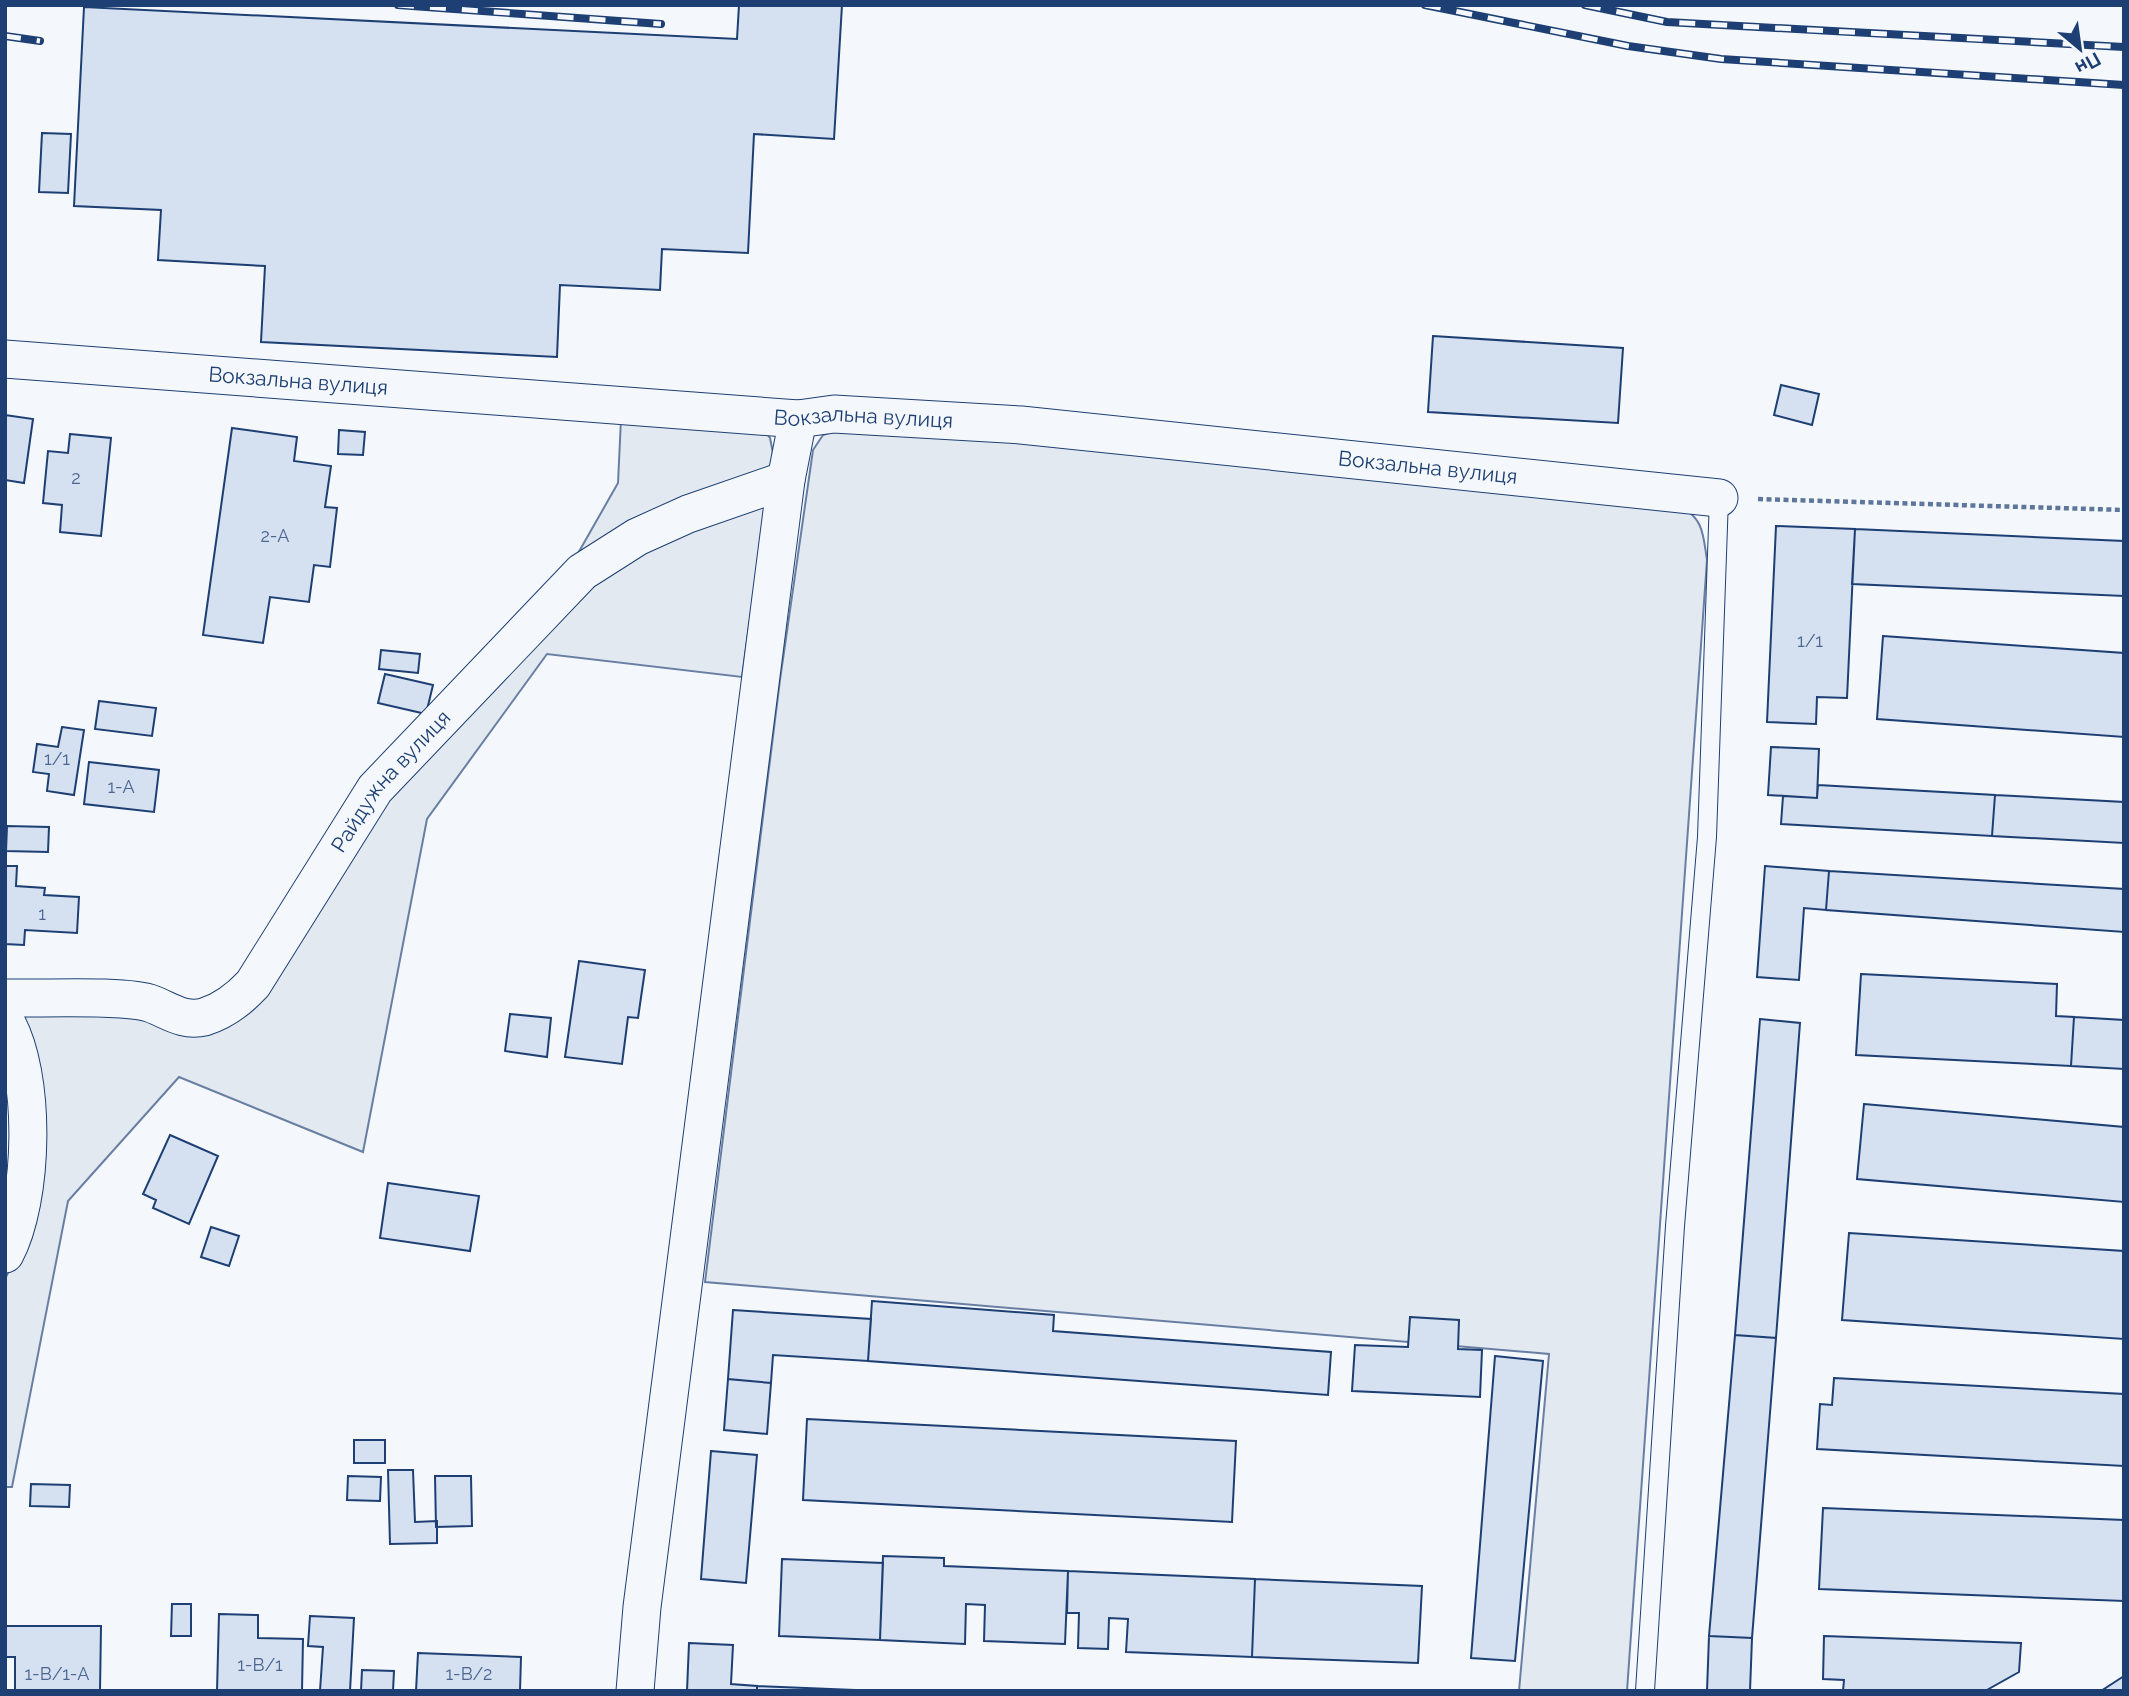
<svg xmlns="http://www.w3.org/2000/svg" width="2129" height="1696" font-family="Raleway,sans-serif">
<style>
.green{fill:#e3e9f0;stroke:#687fa3;stroke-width:2}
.building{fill:#d5e0f0;stroke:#1d3f73;stroke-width:2}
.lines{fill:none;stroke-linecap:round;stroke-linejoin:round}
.lane-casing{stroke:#1d3f73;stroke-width:20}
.street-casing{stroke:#1d3f73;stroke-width:39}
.path{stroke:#5e769c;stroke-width:4.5;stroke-dasharray:5 3.5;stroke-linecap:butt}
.lane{stroke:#f4f7fb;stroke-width:18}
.street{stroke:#f4f7fb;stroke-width:37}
.rail-casing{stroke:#1d3f73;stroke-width:8}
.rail{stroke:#f4f7fb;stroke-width:5;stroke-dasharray:16;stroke-linecap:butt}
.labels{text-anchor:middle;stroke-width:5;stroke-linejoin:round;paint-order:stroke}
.number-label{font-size:18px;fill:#4b6792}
.street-label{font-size:21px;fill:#1d3f73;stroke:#f4f7fb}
</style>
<rect width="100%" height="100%" fill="#f4f7fb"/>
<path class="green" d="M621 419 763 429 770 438 773 453 742 677 547 654 427 819 363 1152 179 1077 68 1201 12 1487H5V1279L21 1246 5 997 184 1007 227 992 564 578 618 483Z
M847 427 1022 434 1680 506C1704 519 1703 535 1707 560L1627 1691H1519L1549 1354 705 1282 780 680 813 450 823 435Z"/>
<path class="building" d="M739 5H842L834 139 754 134 748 253 662 249 660 290 560 285 557 357 261 342 265 266 158 260 161 210 74 206 84 7 737 39Z
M42 133 71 134 68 193 39 192Z
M1433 336 1623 348 1618 423 1428 412Z
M1781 385 1819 394 1812 425 1774 415Z
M5 415 33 419 24 483 5 480Z
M232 428 297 437 294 461 331 466 325 507 337 508 330 567 314 565 309 602 270 597 263 643 203 635Z
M339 430 365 432 363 455 338 454Z
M70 434 111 438 101 536 60 532 62 505 43 503 48 451 68 453Z
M1776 526 1855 529 1847 698 1817 697 1816 724 1767 722Z
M1855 529 2124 541V596L1852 584Z
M1883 636 2124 653V737L1877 719Z
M381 650 420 654 418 673 379 669Z
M385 674 433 685 426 714 378 703Z
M99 701 156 708 152 736 95 729Z
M62 727 84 730 74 795 47 791 49 774 33 772 37 744 58 747Z
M1771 747 1819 749 1817 798 1768 795Z
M89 762 159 770 154 812 84 804Z
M1818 785 1995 795 1992 836 1781 824 1783 796 1817 798Z
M1995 795 2124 802V843L1992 836Z
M7 826 49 827 48 852 6 851Z
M5 866H17L16 886 45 888 44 895 79 897 77 933 25 930 24 945 5 944Z
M1765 866 1829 871 1826 910 1804 908 1799 980 1757 977Z
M1829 871 2124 889V932L1826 910Z
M579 961 645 970 638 1018 628 1017 622 1064 565 1057Z
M1861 974 2057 984 2056 1016 2074 1017 2071 1066 1856 1055Z
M510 1014 551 1018 547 1057 505 1051Z
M2074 1017 2124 1020V1069L2071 1066Z
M1760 1019 1800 1023 1776 1338 1735 1335Z
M1864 1104 2124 1127V1202L1857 1179Z
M170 1135 218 1156 189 1224 153 1208 156 1200 143 1194Z
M388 1183 479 1196 470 1251 380 1238Z
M211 1227 239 1236 229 1266 201 1257Z
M1849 1233 2124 1251V1339L1842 1320Z
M872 1301 1054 1315 1053 1331 1331 1352 1328 1395 868 1361Z
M733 1310 871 1319 868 1361 773 1355 771 1383 728 1379Z
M1410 1317 1459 1320 1458 1349 1482 1350 1480 1397 1352 1391 1355 1345 1408 1347Z
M1735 1335 1776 1338 1752 1638 1709 1636Z
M1495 1356 1543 1361 1515 1661 1471 1658Z
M1834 1378 2124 1394V1466L1817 1449 1820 1404 1832 1405Z
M728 1379 771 1383 767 1434 724 1430Z
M807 1419 1236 1441 1232 1522 803 1500Z
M354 1440H385V1463H354Z
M711 1451 757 1455 746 1583 701 1579Z
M388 1470H413L415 1522 437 1521V1543L390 1544Z
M348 1476 381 1477 380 1501 347 1500Z
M435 1476H471L472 1526 436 1527Z
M31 1484 70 1485 69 1507 30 1506Z
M1823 1508 2124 1520V1601L1819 1589Z
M883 1556 944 1558V1566L1068 1571 1065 1644 984 1641 985 1605 966 1604 965 1644 880 1640Z
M782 1559 883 1563 880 1640 779 1636Z
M1068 1571 1255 1579 1252 1657 1126 1652 1128 1619 1109 1618 1108 1649 1078 1648 1079 1613H1067Z
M1255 1579 1422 1586 1418 1663 1252 1657Z
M172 1604H191V1636H171Z
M219 1614 258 1615V1638L303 1639 302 1691H217Z
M310 1616 354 1618 350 1691H320L323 1647 308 1646Z
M5 1626H101L100 1691H15V1657H5Z
M1709 1636 1752 1638 1750 1691H1707Z
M1824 1636 2021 1643 2019 1672 1985 1691H1843L1844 1680 1823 1679Z
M689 1643 733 1645 731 1684 757 1686V1691H687Z
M418 1653 521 1657 520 1691H416Z
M362 1670 394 1671 393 1691H361Z
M2124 1676V1691H2101Z
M757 1686 880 1691H757Z"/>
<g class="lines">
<defs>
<path id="lane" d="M1645 1691 1675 1226 1707 837 1719 498"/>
<g id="street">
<path id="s1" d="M5 359 798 419 834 414 1021 425 1719 498"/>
<path id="s2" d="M5 998C37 999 127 994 152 1004 170 1011 184 1022 204 1017 224 1011 239 999 253 984L375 789 582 572 637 537 688 514 786 480"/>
<path d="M5 1020C37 1074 34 1200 5 1254"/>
<path d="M635 1691 642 1607 786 480 798 419"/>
</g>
</defs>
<use href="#lane" class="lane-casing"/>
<use href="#street" class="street-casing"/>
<path class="path" d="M1758 499 2124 510"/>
<use href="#lane" class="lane"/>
<use href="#street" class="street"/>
<defs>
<path id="rail" d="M398 5 661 24
M1425 5 1628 46 1721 59 2124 85
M1585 5 1667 22 2124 47
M5 36 40 41"/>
</defs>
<use href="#rail" class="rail-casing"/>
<use href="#rail" class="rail"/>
</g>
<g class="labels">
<g class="number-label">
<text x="76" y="484">2</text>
<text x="275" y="542">2-А</text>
<text x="1810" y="647">1/1</text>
<text x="57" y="765">1/1</text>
<text x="121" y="793">1-А</text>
<text x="42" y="920">1</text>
<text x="260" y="1671">1-В/1</text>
<text x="57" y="1680">1-В/1-А</text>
<text x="469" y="1680">1-В/2</text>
</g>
<g class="street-label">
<text dy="7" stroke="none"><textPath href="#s1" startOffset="294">Вокзальна вулиця</textPath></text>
<text dy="7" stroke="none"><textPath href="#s1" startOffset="861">Вокзальна вулиця</textPath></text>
<text dy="7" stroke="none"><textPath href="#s1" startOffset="1428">Вокзальна вулиця</textPath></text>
<text dy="7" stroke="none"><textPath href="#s2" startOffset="508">Райдужна вулиця</textPath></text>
</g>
</g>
<rect width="2129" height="1696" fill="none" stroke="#1d3f73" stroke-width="14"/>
<g transform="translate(2080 49) rotate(151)" stroke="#f4f7fb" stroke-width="5" paint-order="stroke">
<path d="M0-5L12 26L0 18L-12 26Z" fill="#1d3f73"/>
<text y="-10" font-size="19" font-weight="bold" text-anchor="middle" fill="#1d3f73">Пн</text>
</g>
</svg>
